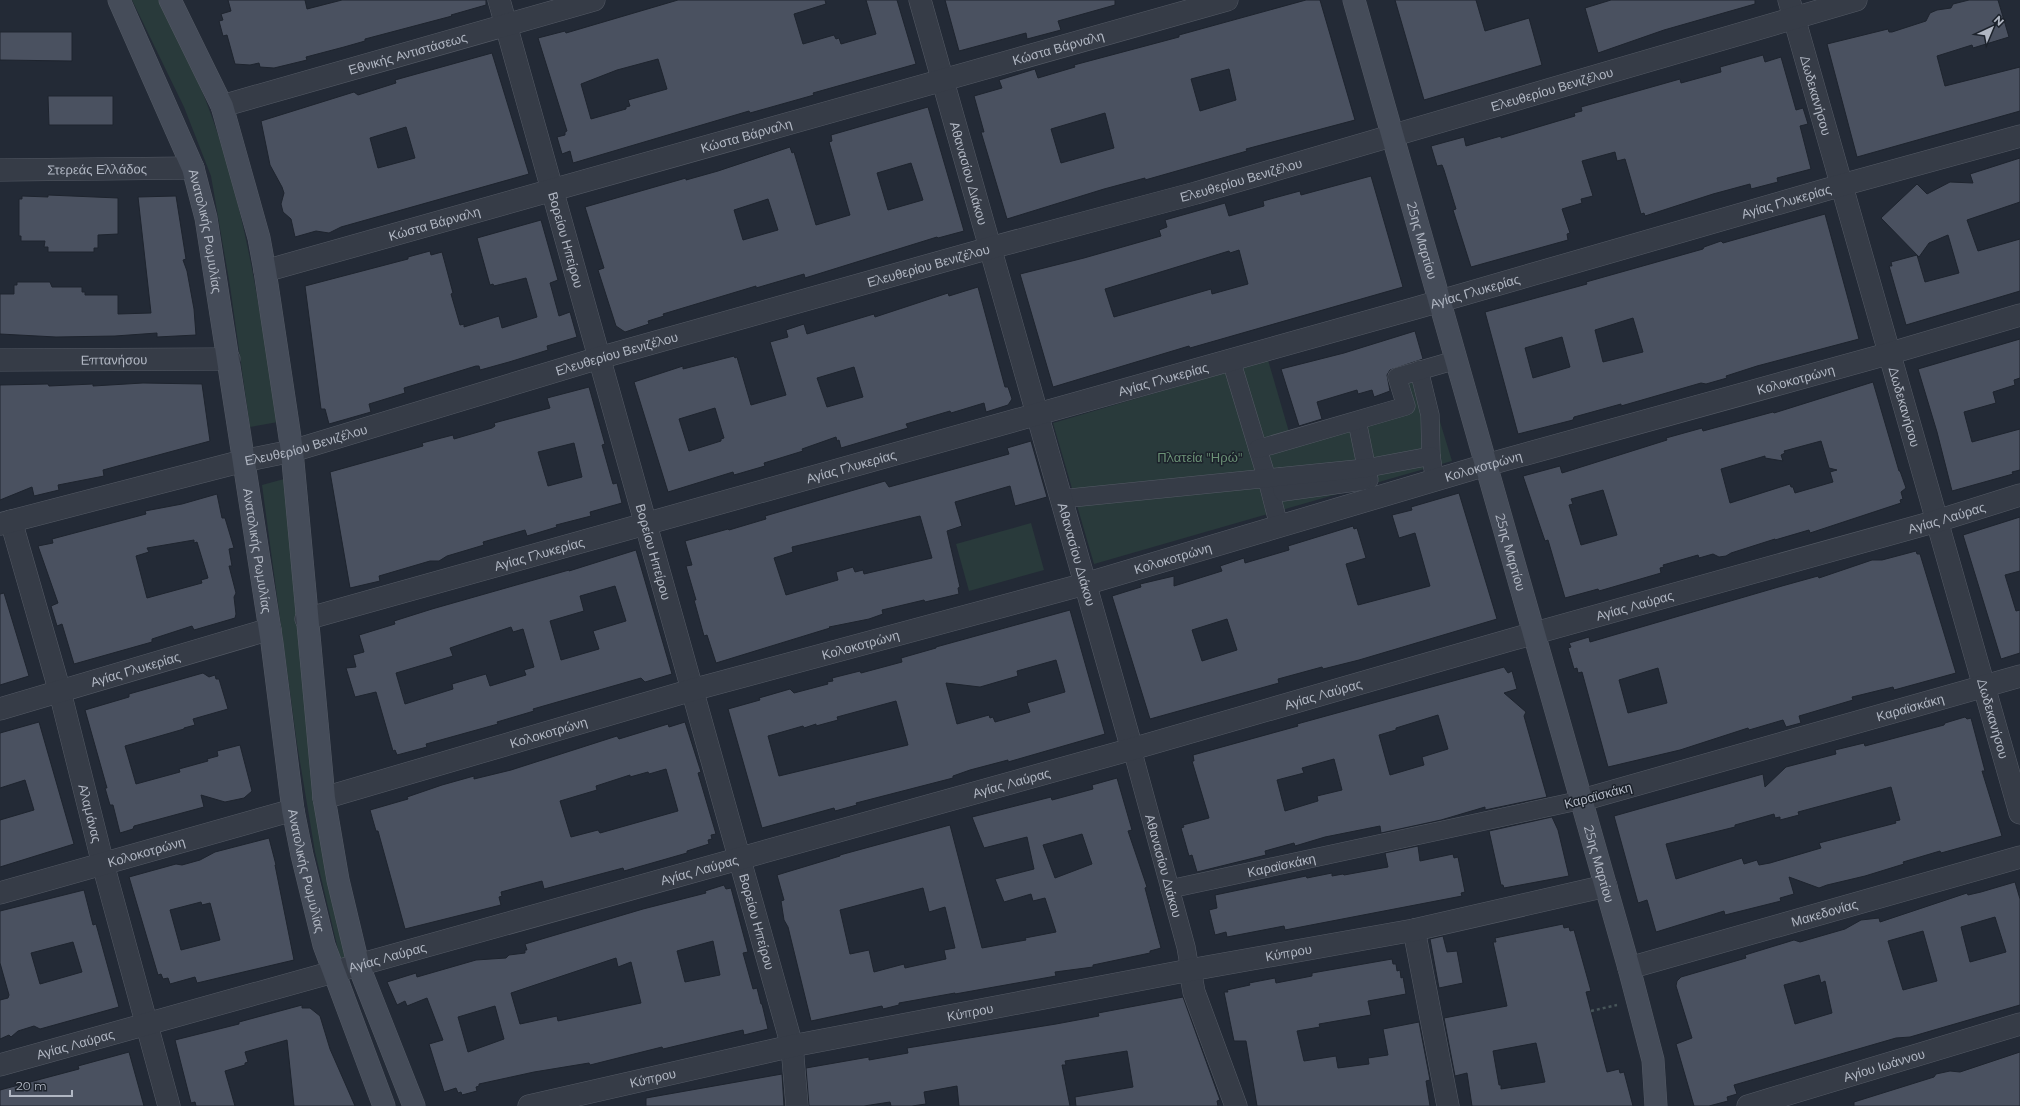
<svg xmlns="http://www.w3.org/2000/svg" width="2020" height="1106" font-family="Montserrat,sans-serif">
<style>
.green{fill:#293a3b}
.building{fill:#4a5160;stroke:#1e242e;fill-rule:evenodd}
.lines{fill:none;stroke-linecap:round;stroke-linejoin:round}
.pedestrian-casing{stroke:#545a65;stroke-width:19}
.minor-casing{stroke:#545a65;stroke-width:23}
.secondary-casing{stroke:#545a65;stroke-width:23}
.path{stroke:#475559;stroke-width:2.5;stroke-dasharray:3 3;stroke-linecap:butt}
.pedestrian{stroke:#363c47;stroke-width:18}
.minor{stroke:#363c47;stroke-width:22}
.secondary{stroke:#454c59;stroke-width:22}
.labels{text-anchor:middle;stroke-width:3;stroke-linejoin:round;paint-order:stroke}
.street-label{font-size:13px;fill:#b1b7c3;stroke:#1c222b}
.park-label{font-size:13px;fill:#6b9176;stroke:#1c222b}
</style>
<rect width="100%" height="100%" fill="#232a36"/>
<path class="green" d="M132 0H159C175 33 193 67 206 101 246 204 260 315 278 422L250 427 230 286 211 176 184 107Z
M1268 360 1289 432 1399 401 1396 390 1422 363 1452 461 1094 564 1053 423Z
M284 479 350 960 341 962 315 852 297 744 262 485Z
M1031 523 1044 570 969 591 956 544Z"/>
<path class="building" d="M228 0H305L307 9 342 0H486V5L451 15 452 16 365 39V41L344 47 306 57 307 60 274 68 260 67 259 63 250 65 235 64 227 35 223 36 219 21 223 20 221 14 231 11Z
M678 0H825L826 4 794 14 803 44 834 35 836 39 839 38 841 44 876 34 866 0H897L916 64 813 93 814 95 750 113 749 111 573 163 570 151 562 154 557 137 565 135V132L567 131 538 38 565 31 566 33ZM658 59 667 89 628 100 630 106 626 107V109L591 119 581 84 617 70Z
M945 0H1115V5L1058 21 1061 30 1027 39 1026 33 959 51Z
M1306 0H1320L1355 120 1246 149 1247 151 1145 180V178L1104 189 1007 219 981 132H984L974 96 1002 88 999 80 1035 69 1038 78 1075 67 1074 65 1179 37V35ZM1229 69 1236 100 1200 111 1191 79ZM1105 113 1114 148 1061 163 1051 129Z
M1395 0H1476L1485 31 1529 18 1542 65 1424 100Z
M1611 0H1755V4L1664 30 1598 53 1585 8Z
M1969 0H1998L2009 37 1973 48 1972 45 1937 56 1945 86 2020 67V111L1857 157 1827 44 1888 29 1889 32H1892L1926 21 1930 13 1937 10 1951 8 1953 4Z
M0 32H72V61L0 60Z
M492 53 529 174 341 227 329 233 316 231 295 237 291 219 283 212 281 204 284 193 282 187 270 165 261 121 354 92 358 95 396 83 395 80ZM406 127 415 158 378 168 370 138Z
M1763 55 1765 62 1781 57 1796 110 1803 108 1808 124 1800 126 1811 169 1777 178 1778 182 1751 189 1750 184 1713 194 1645 216 1644 213 1641 214 1625 159 1617 161 1615 152 1582 161 1593 196 1581 199 1582 203 1562 209 1570 233 1567 234 1568 240 1471 267 1453 210 1456 209 1444 170 1442 165 1437 166 1431 146 1464 137 1466 146 1501 136V138L1575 116 1574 113 1582 111 1581 107 1680 79 1681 83 1721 72 1720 67Z
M48 96H113V125H49Z
M928 107 964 231 938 238 937 237 805 278 804 274 756 288V286L663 314 664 316 648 321 649 324 625 332 616 326 598 270 604 268 585 207 686 178V180L718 171 790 147 792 153 794 152 816 225 850 215 829 142 832 141 831 135ZM911 163 923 200 888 210 877 173ZM768 199 778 230 743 240 734 210Z
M2020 158V202L1967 220 1978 251 2020 239V291L1906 325 1889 266H1892L1891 262 1917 255 1925 282 1959 273 1948 235 1929 243 1919 257 1881 218 1917 184 1927 194 1950 182 1973 183 1970 174Z
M1371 176 1403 287 1225 338 1190 348 1189 346 1053 387 1020 274 1084 258 1161 236 1159 230 1167 227 1165 220 1225 203 1229 216 1264 206 1263 201 1300 191 1301 195ZM1239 250 1248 284 1212 294 1211 289 1114 317 1105 289 1229 251 1230 253Z
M48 195 118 198V234L98 235V248H94V252H48V247H44L45 241H21V236H19V199H22V196L48 197Z
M176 196 186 259 183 260 187 271 194 309 196 335 157 337V333L115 336 56 337 0 334V294H14V285H17V282H50L52 287H82V292H85V295H118V314L151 313 138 197Z
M1825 214 1859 339 1757 366 1726 376 1727 378 1706 384 1701 383 1621 406V404L1574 417 1573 420 1518 434 1485 312 1587 284 1586 282 1703 249 1704 247 1721 241 1723 243ZM1633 318 1643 352 1603 362 1595 330ZM1562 337 1570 367 1533 378 1525 348Z
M541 220 558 280 550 283 559 316 570 312 577 337 547 346 548 350 509 362 480 370 479 366H476L404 388 405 393 369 404 371 412 329 424 325 409H321L305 286 408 259V257L430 251 431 255 442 252 453 293 451 294 460 325 464 324V327L499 316 502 328 537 317 526 278 494 286 493 284 490 285 477 238Z
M978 287 1005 387H1008L1012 399 1008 405 986 412 984 403 951 413 950 411 906 424 908 428 841 448 839 440 837 441 836 437 802 449 803 451 764 463 765 466 734 475 733 472 668 492 634 382 683 366V369L734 356 735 358 737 357 751 405 786 395 770 342 788 337 786 330 804 324 807 334 874 314 875 317 948 293 949 296ZM854 367 863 397 827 407 817 378ZM715 408 724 438 721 439V441L689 451 679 419Z
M1415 331 1423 359 1390 370 1387 375 1390 391 1374 397 1372 390 1358 394 1357 390 1317 402 1322 419 1299 426 1281 369 1344 353Z
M2020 339V378L2014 380 2015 385 1993 392 1996 403 1964 412 1972 442 2020 429V470L2012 472 2013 474 1952 491 1937 432 1918 369Z
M1873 382 1899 471H1900L1906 488 1901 492 1903 499 1900 500 1901 503 1810 533 1809 530 1775 540V539L1731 553 1726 556 1719 557 1713 554 1699 558 1698 555 1663 565 1664 567 1660 568 1661 573 1599 591 1598 589 1565 598 1548 540 1545 541 1523 476 1560 466 1562 473 1667 440 1666 438 1702 428 1703 431 1773 412 1774 413ZM1821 441 1829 468 1837 470 1830 472 1833 482 1795 493 1793 487H1791L1790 484 1730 503 1721 469 1765 456V458L1783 461 1781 455 1785 453 1784 451ZM1603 490 1617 535 1581 545 1569 505 1573 504 1571 499Z
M143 383 202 384 210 441 103 470 104 476 58 485 59 490 34 496 32 487 0 500V385L48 384 49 386 93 384V386Z
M589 387 605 444 602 445 613 484 617 483 622 503 590 512 591 516 556 525 557 527 527 536 525 530 483 542 484 545 447 556 439 561H430L379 576 380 581 350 588 330 472 423 446 422 443 453 435 454 439 492 428 495 426 494 423 550 408 547 398ZM574 443 582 477 548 486 538 452Z
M1031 441 1047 497 1015 506 1010 486 955 502 962 526 947 531 960 587 958 588 959 594 925 602 924 600 882 610 883 614 869 619 829 627 830 628 716 663 707 635 704 636 694 600H696L686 566 692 565 685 541 728 529 729 530 766 519 765 516 885 481 889 487 1009 454 1007 448ZM920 516 932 558 864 574 863 570 855 572 853 567 836 572 838 580 786 595 774 558 793 552 792 547Z
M1459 493 1497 619 1359 660 1323 669 1322 667 1278 679 1279 683 1150 719 1112 596 1141 587 1140 584 1174 576V586L1222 571 1220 566 1244 558 1245 563 1289 550 1288 546 1353 526 1354 529 1357 528 1366 558 1346 564 1358 605 1430 586 1415 533 1399 538 1392 515 1412 510 1411 507ZM1227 619 1237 650 1202 661 1192 630Z
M217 494 222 518H225L234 548 229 549 232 566H229L236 593 234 597 236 614 235 618 194 630 192 626 152 639V642L74 664 62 624 57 626 51 606 58 603 38 546 53 543 52 539 146 514 145 511 182 504ZM194 540V543L197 542 208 578 201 580 202 583 147 598 136 556 149 552 147 548Z
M2020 517V571L2005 575 2016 611 2020 610V653L2001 659 1963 535Z
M636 550 672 674 645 682 641 678 533 709 534 711 497 722 498 724 426 744 427 747 397 755 395 750 393 751 376 692 355 697 346 668 356 667 353 655 364 652 359 635 395 624 394 621 432 609 569 570V571ZM615 586 626 621 593 631 599 649 561 660 550 621 584 611 580 596ZM511 627 513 632 523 629 534 667 524 670 526 675 490 686 486 674 452 684 453 689 405 704 396 673 453 656 450 648Z
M1916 551 1917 554H1920L1956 673 1894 690 1893 687 1852 697 1853 700 1799 716 1801 723 1786 727 1783 720 1749 730 1748 728 1680 750 1608 767 1582 672 1578 673 1577 668 1574 669 1568 648 1571 647 1569 643 1589 637 1590 642 1782 586 1818 576 1819 578 1872 560H1882ZM1658 668 1667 703 1628 713 1619 680Z
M4 593 29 676 0 685V594Z
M1070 610 1105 734 1008 762V760L970 770 953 776V778L856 803 857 805 835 811 834 808 762 828 728 709 760 700 759 698 790 689 794 693 828 684 827 682 833 681 832 678 860 671 861 673 902 662 901 658 936 648V647ZM1056 660 1065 692 1027 703 1030 712 995 722 993 717 990 718 989 715 957 724 946 683 980 687 1018 676 1017 671ZM896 701 908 745 779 776 768 736 803 726 804 728 816 724V726L838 720 837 717Z
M1504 667 1508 673 1512 671 1517 689 1504 693 1526 712 1524 716 1547 797 1485 810V807L1441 820 1381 833 1380 826 1325 837 1295 846 1294 843 1265 851 1266 855 1197 872 1192 855 1189 856 1181 828 1184 827 1183 825 1209 818 1192 761H1194L1193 755 1298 726 1297 724ZM1438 715 1448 749 1422 757 1424 765 1390 775 1379 735 1396 730V728ZM1334 759 1342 790 1317 796 1318 801 1285 811 1277 780 1304 773 1302 768Z
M203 673 209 677 215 675 216 679H219L228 709 193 719 195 725 184 728V729L125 746 136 784 180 772 179 769 208 761 207 759 218 756 217 751 240 745 252 791 244 798 225 802 201 795 204 807 134 826 133 829 120 833 113 805H110L105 788H107L85 710 129 697V694Z
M1965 717 1967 719 1971 718 1985 771H1982L2002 836 1941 853 1940 851 1903 862 1904 864 1865 876 1827 885 1819 888 1789 877 1794 894 1780 898 1781 901 1725 915 1724 911 1656 932 1647 900 1638 903 1614 816 1763 774 1765 787 1786 767 1836 754 1835 750 1864 743 1865 746 1944 725 1945 723ZM1891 787 1900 820 1895 821 1896 823 1819 843 1821 848 1770 863 1759 865 1757 860 1744 864 1742 858 1676 879 1666 844 1735 827V825L1774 814 1775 818 1780 817V820L1799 815 1798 812Z
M39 722 74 844 0 867V820L34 810 25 780 0 788V733Z
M685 722 701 772 698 773 716 834 711 835 712 839 708 840 709 844 687 851V853L624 871 623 868 544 889 542 881 501 892 502 896 499 897 501 905 405 929 378 831H376L370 810 408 799 407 797 442 785 474 776V779L511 770 617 736 619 739 668 724 669 727ZM666 769 678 811 600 833 598 830 571 837 560 801 597 790 596 786 630 775V777L648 772 649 774Z
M1117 778 1132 830 1128 831 1147 887 1145 888 1161 948 1150 951V953L1093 965V967L1055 972 1056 976 955 994V993L899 1003V1005L883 1009 882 1006 811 1021 788 927 784 920 781 901 784 900 777 875 840 856V855L950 825 982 948 1026 940 1025 938 1056 932 1045 898 1033 901 1031 894 1004 902 995 879 1034 869 1027 837 984 848 972 817 1051 797 1052 800 1093 789 1092 785ZM1082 834 1092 864 1055 878 1043 845ZM923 888 929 912 945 907 955 948 944 950 946 959 905 968 904 964 874 972 869 950 850 954 840 910Z
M1552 817 1558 830 1569 876 1504 888 1503 885H1501L1489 831Z
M269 838 276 865H275L294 960 197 983 195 977 170 984 168 978 163 979 161 974 158 975 129 877 176 864 182 865 200 860 215 852ZM201 902 202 905 210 903 220 940 181 950 170 910Z
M1418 846 1420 861 1453 854 1454 858 1458 857 1465 892 1461 893 1462 896 1285 930 1284 926 1227 937 1226 932 1215 935 1209 910 1217 908 1215 895 1306 876 1307 878 1332 873V876L1343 874 1344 875 1388 867 1385 853Z
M2015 882 2020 899V1005L1910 1037 1896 1038 1734 1085 1737 1094 1727 1097 1728 1101 1709 1106H1694L1676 1044 1692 1038 1676 986 1677 981 1681 977 1746 958 1745 955 1794 940 1800 942 1845 929 1861 920 1879 918 1880 922 1967 893 1968 895 1981 892ZM1995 917 2006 952 1970 962 1961 927ZM1923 931 1937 981 1903 990 1888 941ZM1819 975 1821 983 1825 981 1832 1013 1795 1024 1784 985Z
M724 885 726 889 731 888 748 952 743 953 753 989 757 988 761 1004H762L768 1029 744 1035 743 1030 663 1049 662 1047 590 1065 589 1063 534 1072 479 1084V1086L476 1087 477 1091 462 1095 461 1092 458 1093 456 1088 444 1092 429 1044 443 1040 427 998 407 1006 405 1001 397 1005 387 982 416 973 417 977 476 960 506 958 509 955 525 953V950H527L525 944 643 909 706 893 705 891ZM713 941 720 975 685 982 677 951ZM616 958 618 967 631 962 641 1003 558 1021 557 1016 520 1024 511 993ZM495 1006 504 1039 468 1052 458 1017Z
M84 890 93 925 96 924 119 1007 40 1029 34 1026 18 1031 11 1037 9 1035 0 1039V1000L8 998 9 995 0 963V911ZM73 942 82 972 40 984 31 953Z
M1563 924 1564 928 1569 927 1570 931 1574 930 1591 991 1586 992 1607 1072 1619 1069 1620 1073 1624 1072 1633 1106H1472L1467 1073 1455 1076 1444 1018 1507 1006 1493 942H1496L1495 938ZM1536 1043 1545 1082 1501 1089V1085H1499L1493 1051Z
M1443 936 1447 952 1457 951 1463 983 1439 988 1430 939Z
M1392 959 1393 964H1396L1397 971 1400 970 1401 978 1403 977 1406 994 1368 1001 1371 1015 1319 1024 1320 1027 1297 1031 1304 1061 1336 1056 1338 1068 1369 1064 1368 1058 1388 1055 1383 1029 1419 1022 1430 1080 1426 1081 1430 1106H1257L1246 1041H1234L1224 992H1228L1227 990 1250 985 1249 983 1275 978 1276 983 1312 976V973Z
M1183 997 1220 1100 1217 1101 1218 1106H1076L1075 1097 1133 1087 1127 1051 1065 1061 1066 1065H1062L1070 1106H959L957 1086 924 1092 926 1104 912 1106H891L890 1102 864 1106H809L806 1068 869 1057V1060L908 1053 907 1048 1056 1024 1099 1016 1098 1013Z
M302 1005V1008H310L320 1016 330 1049 355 1106H294L287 1040 245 1052 248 1062 245 1063V1065L225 1071 235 1106H196L195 1102 191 1103 175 1040 239 1024V1022Z
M129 1052 144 1106H0V1090L79 1069 78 1066Z
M2020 1052V1106H1854V1102L1934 1077 1936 1074 1950 1071 1960 1072Z
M782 1074 784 1106H646V1098Z"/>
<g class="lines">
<defs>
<g id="pedestrian">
<path d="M1231 360 1267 479 1279 526"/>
<path d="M1419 370 1430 415 1431 456"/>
<path d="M1357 421 1369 480"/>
<path d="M1258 449 1406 406 1397 377 1456 360"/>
<path d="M1280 477 1283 492 1362 481 1361 468"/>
<path d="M1061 499 1367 468 1431 456 1435 481"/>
<path id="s1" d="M1132 749 1186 947 1190 970"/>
<path id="s2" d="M1170 889 1582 800"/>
</g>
<g id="minor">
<path id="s3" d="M499 0 792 1046 797 1106"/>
<path id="s4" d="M920 0 1132 749"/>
<path id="s5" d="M1789 0 2020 813"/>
<path id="s6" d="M222 106 594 0"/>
<path id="s7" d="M0 170 193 168"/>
<path id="s8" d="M265 271 1227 0"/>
<path id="s9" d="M0 360 229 359"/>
<path id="s10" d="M11 521 60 692 103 864 169 1106"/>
<path id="s11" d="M0 524 243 461 292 451 599 358 990 248 1196 193 1856 0"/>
<path id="s12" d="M306 619 1416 308 1842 185 2020 136"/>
<path id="s13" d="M0 709 270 629"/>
<path id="s14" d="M324 798 692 690 1085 584 1486 465 1891 353 2020 315"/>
<path id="s15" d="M1582 800 2020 676"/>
<path id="s16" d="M0 893 293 810"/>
<path d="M1414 930 1448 1106"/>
<path id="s17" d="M1629 968 2020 857"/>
<path d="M1190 970 1194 992 1236 1106"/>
<path id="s18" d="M0 1065 1132 749 1510 640 1937 521 2020 495"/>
<path id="s19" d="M529 1106 792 1046 1190 970 1414 930 1606 886"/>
<path id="s20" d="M1748 1106 2020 1024"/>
</g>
<g id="secondary">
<path id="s21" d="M119 0 193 168 206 218 272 643 293 810 302 855 324 945 384 1106"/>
<path d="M170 0 222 106 259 238 265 271 292 451 324 798 338 880 358 964 414 1106"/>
<path id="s22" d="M1354 0 1629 968 1653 1060 1656 1106"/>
</g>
</defs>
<use href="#pedestrian" class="pedestrian-casing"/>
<use href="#minor" class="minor-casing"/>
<use href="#secondary" class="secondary-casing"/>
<path class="path" d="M1591 1011 1617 1005"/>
<use href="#pedestrian" class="pedestrian"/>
<use href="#minor" class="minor"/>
<use href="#secondary" class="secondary"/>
</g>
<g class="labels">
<g class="street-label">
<text dy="5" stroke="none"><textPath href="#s8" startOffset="824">Κώστα Βάρναλη</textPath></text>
<text dy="5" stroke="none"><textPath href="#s6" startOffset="193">Εθνικής Αντιστάσεως</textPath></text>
<text dy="5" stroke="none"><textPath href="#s11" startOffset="1612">Ελευθερίου Βενιζέλου</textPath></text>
<text dy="5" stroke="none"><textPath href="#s5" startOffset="99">Δωδεκανήσου</textPath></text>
<text dy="5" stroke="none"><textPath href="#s8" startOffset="500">Κώστα Βάρναλη</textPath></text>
<text dy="5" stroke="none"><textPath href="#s7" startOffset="97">Στερεάς Ελλάδος</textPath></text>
<text dy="5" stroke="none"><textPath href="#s4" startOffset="180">Αθανασίου Διάκου</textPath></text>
<text dy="5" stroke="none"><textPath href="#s11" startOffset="1288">Ελευθερίου Βενιζέλου</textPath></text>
<text dy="5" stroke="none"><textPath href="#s12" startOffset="1538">Αγίας Γλυκερίας</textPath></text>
<text dy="5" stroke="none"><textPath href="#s8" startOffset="176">Κώστα Βάρναλη</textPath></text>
<text dy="5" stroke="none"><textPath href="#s21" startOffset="248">Ανατολικής Ρωμυλίας</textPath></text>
<text dy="5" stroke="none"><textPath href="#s3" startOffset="249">Βορείου Ηπείρου</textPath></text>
<text dy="5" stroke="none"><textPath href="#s22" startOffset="250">25ης Μαρτίου</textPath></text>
<text dy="5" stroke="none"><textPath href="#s11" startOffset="964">Ελευθερίου Βενιζέλου</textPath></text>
<text dy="5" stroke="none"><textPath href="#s12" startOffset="1214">Αγίας Γλυκερίας</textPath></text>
<text dy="5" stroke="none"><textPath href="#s11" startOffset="640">Ελευθερίου Βενιζέλου</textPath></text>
<text dy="5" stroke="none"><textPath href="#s9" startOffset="114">Επτανήσου</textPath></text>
<text dy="5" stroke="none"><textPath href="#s12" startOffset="890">Αγίας Γλυκερίας</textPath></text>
<text dy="5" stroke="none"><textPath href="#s14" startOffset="1530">Κολοκοτρώνη</textPath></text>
<text dy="5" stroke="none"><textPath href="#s5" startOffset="423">Δωδεκανήσου</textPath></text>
<text dy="5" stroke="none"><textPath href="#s11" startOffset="316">Ελευθερίου Βενιζέλου</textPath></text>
<text dy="5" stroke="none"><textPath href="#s12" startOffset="566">Αγίας Γλυκερίας</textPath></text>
<text dy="5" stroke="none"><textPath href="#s14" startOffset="1206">Κολοκοτρώνη</textPath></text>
<text dy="5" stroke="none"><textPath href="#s18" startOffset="2022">Αγίας Λαύρας</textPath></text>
<text dy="5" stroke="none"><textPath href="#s21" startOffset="572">Ανατολικής Ρωμυλίας</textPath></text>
<text dy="5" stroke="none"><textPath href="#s3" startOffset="573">Βορείου Ηπείρου</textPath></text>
<text dy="5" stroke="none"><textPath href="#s22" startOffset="574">25ης Μαρτίου</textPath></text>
<text dy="5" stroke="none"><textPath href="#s12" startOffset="242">Αγίας Γλυκερίας</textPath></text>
<text dy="5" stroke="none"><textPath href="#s4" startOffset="576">Αθανασίου Διάκου</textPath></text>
<text dy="5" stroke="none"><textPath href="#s14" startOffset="882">Κολοκοτρώνη</textPath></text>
<text dy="5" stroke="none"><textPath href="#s18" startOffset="1698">Αγίας Λαύρας</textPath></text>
<text dy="5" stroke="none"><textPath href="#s14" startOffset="558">Κολοκοτρώνη</textPath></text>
<text dy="5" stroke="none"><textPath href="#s13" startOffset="141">Αγίας Γλυκερίας</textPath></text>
<text dy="5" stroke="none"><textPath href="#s18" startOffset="1374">Αγίας Λαύρας</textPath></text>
<text dy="5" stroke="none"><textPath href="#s15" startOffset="341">Καραϊσκάκη</textPath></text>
<text dy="5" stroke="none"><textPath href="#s5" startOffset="747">Δωδεκανήσου</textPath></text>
<text dy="5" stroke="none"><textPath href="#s14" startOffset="234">Κολοκοτρώνη</textPath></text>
<text dy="5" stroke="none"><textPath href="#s18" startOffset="1050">Αγίας Λαύρας</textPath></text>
<text transform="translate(1598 795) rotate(-15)" y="5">Καραϊσκάκη</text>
<text dy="5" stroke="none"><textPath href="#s10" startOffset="303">Αλαμάνας</textPath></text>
<text dy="5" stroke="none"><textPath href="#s16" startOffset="152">Κολοκοτρώνη</textPath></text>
<text dy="5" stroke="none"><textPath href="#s22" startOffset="898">25ης Μαρτίου</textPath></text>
<text dy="5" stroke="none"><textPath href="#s2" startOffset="114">Καραϊσκάκη</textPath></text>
<text dy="5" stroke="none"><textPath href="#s1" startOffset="121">Αθανασίου Διάκου</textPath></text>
<text dy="5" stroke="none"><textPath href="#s18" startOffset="726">Αγίας Λαύρας</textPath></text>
<text dy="5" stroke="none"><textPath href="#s21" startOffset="896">Ανατολικής Ρωμυλίας</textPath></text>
<text dy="5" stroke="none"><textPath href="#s17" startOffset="203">Μακεδονίας</textPath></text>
<text dy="5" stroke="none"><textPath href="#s3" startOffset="957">Βορείου Ηπείρου</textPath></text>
<text dy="5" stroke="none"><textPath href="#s19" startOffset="775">Κύπρου</textPath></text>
<text dy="5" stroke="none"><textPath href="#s18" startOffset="402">Αγίας Λαύρας</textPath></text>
<text dy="5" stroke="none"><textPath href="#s19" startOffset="451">Κύπρου</textPath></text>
<text dy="5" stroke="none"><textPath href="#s18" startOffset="78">Αγίας Λαύρας</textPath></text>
<text dy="5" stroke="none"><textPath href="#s20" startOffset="142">Αγίου Ιωάννου</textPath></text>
<text dy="5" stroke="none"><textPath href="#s19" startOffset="127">Κύπρου</textPath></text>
</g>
<g class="park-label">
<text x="1200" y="462">Πλατεία "Ηρώ"</text>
</g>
</g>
<g transform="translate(1992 28) rotate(44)" stroke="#1c222b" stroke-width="3" paint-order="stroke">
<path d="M0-3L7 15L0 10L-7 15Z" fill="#b1b7c3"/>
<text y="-6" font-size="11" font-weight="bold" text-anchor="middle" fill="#b1b7c3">N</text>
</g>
<path d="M10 1090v6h62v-6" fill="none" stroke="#b1b7c3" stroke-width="2"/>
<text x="16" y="1090" font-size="12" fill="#b1b7c3" stroke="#1c222b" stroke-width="3" paint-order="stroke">20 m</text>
</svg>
